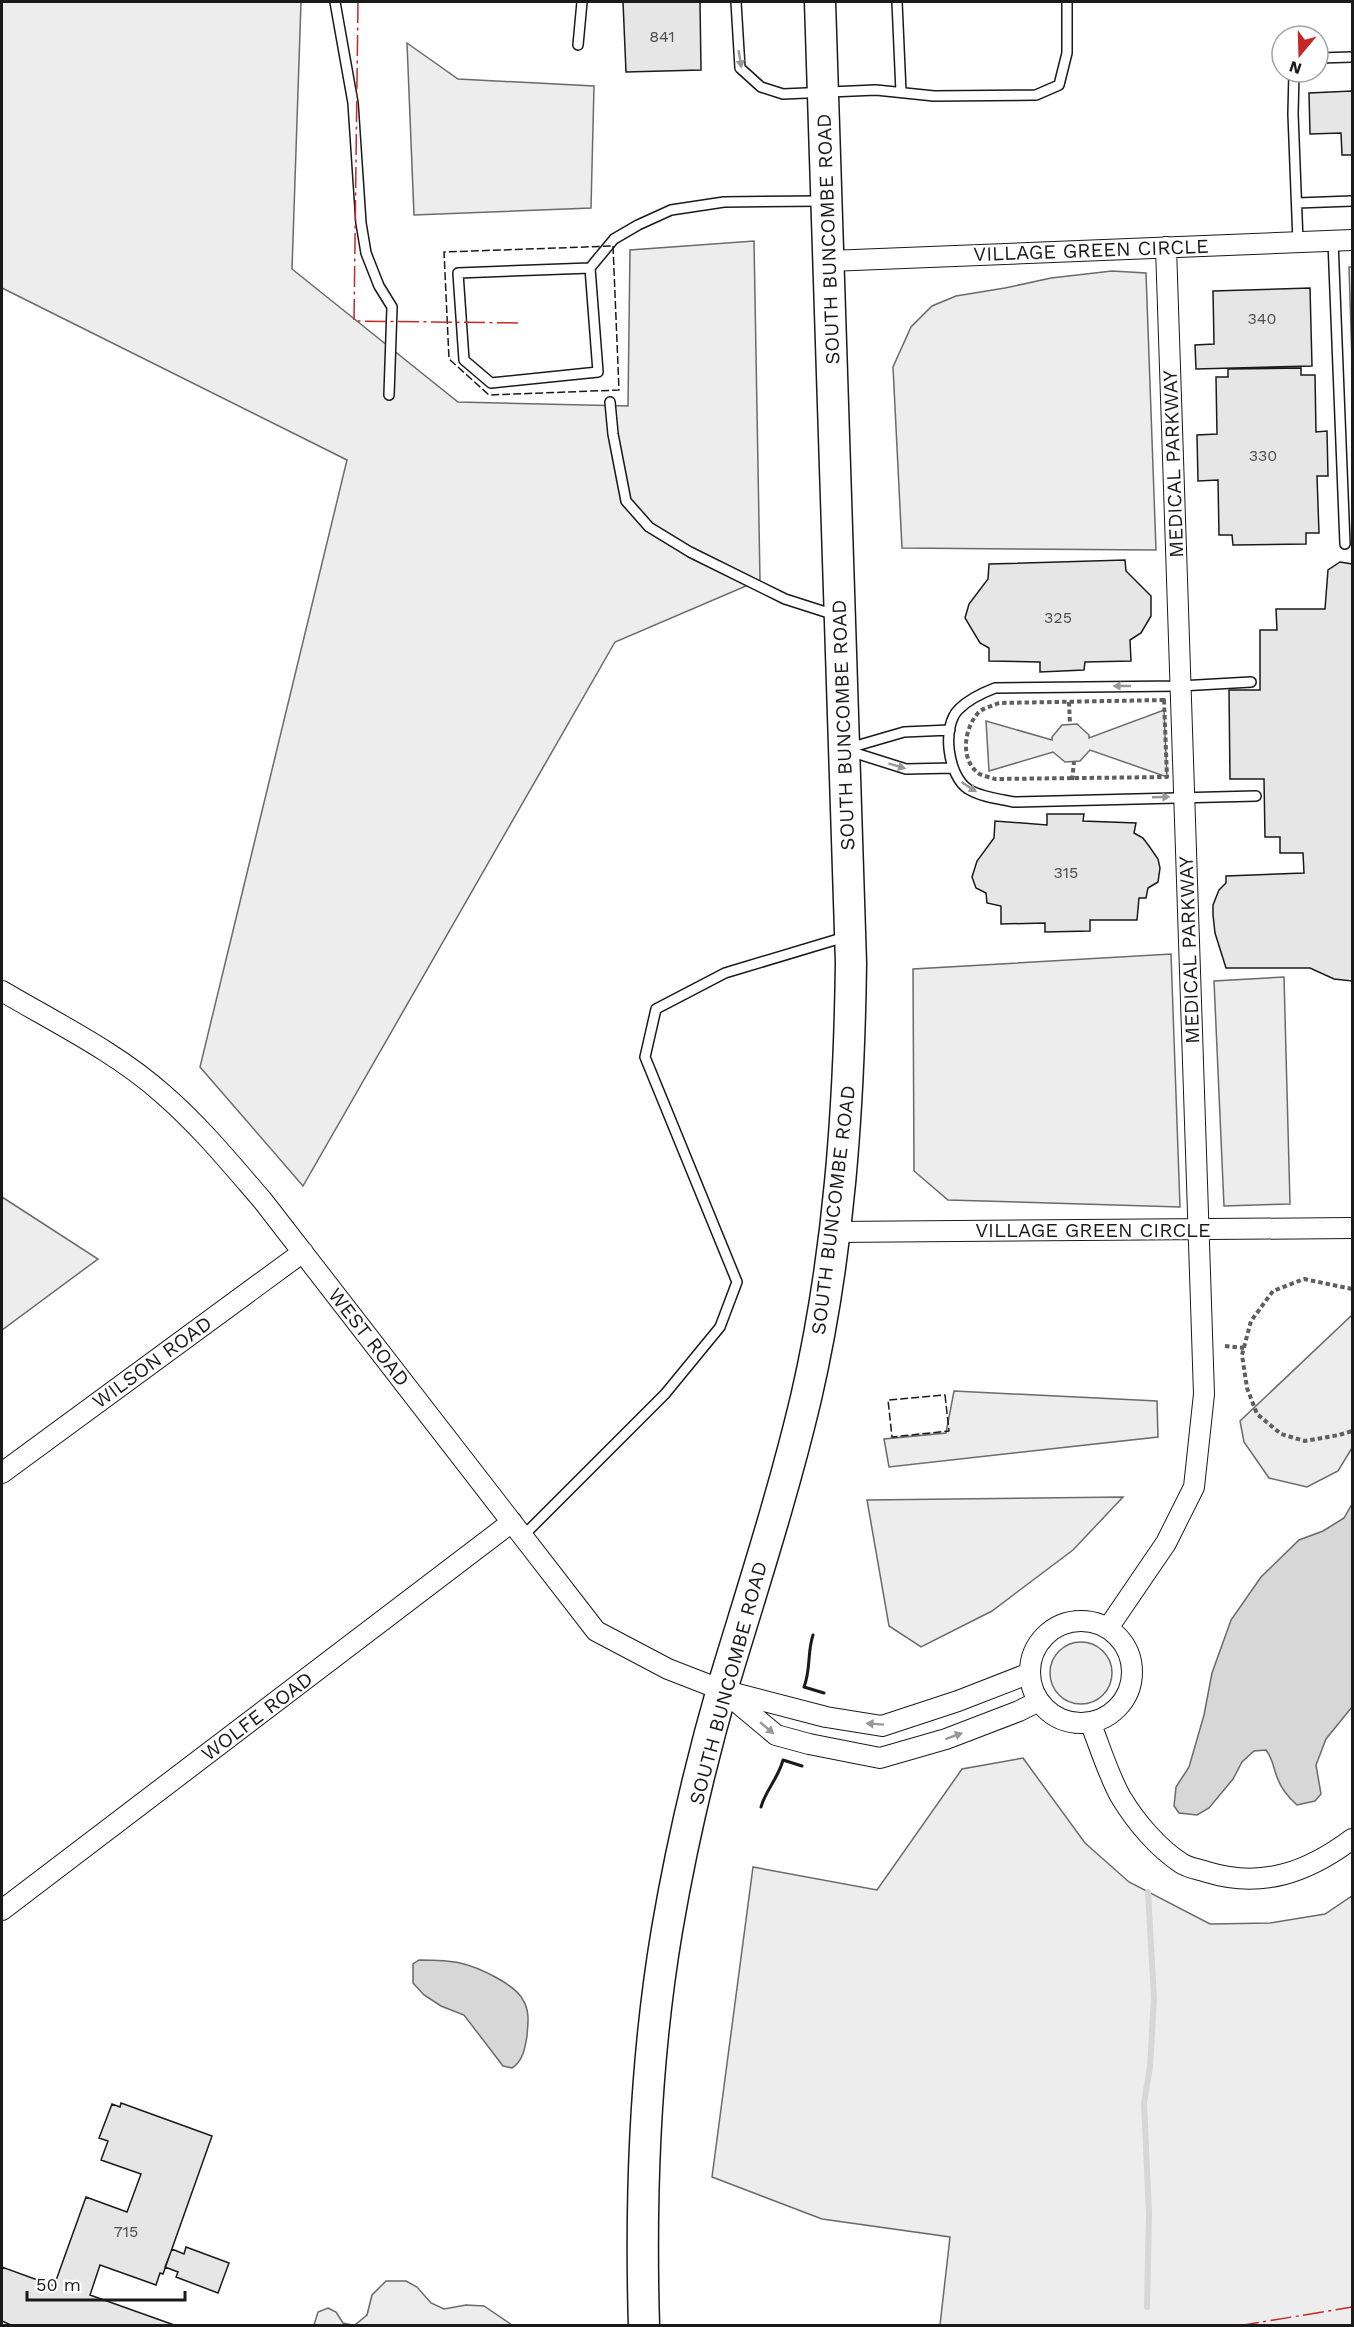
<svg xmlns="http://www.w3.org/2000/svg" width="1354" height="2327" font-family="'Work Sans',sans-serif">
<style>
.built{fill:#ededed;stroke:#6a6a6a;stroke-width:1.5}
.water{fill:#d7d7d7;stroke:#6a6a6a;stroke-width:1.5}
.lines{fill:none;stroke-linecap:round;stroke-linejoin:round}
.stream{stroke:#d7d7d7;stroke-width:6}
.building{fill:#e6e6e6;stroke:#1a1a1a;stroke-width:1.5}
.lane-casing{stroke:#1a1a1a;stroke-width:12}
.street-casing{stroke:#1a1a1a;stroke-width:22}
.primary-casing{stroke:#1a1a1a;stroke-width:33}
.path{stroke:#5f5f5f;stroke-width:4;stroke-dasharray:4.5 3;stroke-linecap:butt}
.lane{stroke:#fff;stroke-width:9}
.street{stroke:#fff;stroke-width:20}
.primary{stroke:#fff;stroke-width:30}
.fence{stroke:#1a1a1a;stroke-width:1.5;stroke-dasharray:8 3;stroke-linecap:butt}
.wall{stroke:#1a1a1a;stroke-width:3}
.power{stroke:#c62828;stroke-width:1.5;stroke-dasharray:21 4.5 3 4.5;stroke-linecap:butt}
.oneway{fill:#989898}
.labels{text-anchor:middle;stroke-width:4.5;stroke-linejoin:round;paint-order:stroke}
.number-label{font-size:16px;fill:#4d4d4d}
.street-label{font-size:20px;fill:#1a1a1a;stroke:#fff}
</style>
<rect width="100%" height="100%" fill="#fff"/>
<path class="built" d="M2 2H301L292 269 458 402 628 406 630 250 754 241 760 580 615 642 303 1186 200 1067 347 460 2 288Z
M407 43 458 79 594 86 591 208 414 215Z
M1349 267H1352V361Z
M1112 271 1146 273 1156 550 902 548 893 367 911 327 932 306 956 296 1005 288 1051 278Z
M1164 710 1167 777 1090 750 1080 761 1065 762 1053 752 989 771 986 721 1052 740V737L1062 725 1077 724 1089 735V738Z
M1171 954 1180 1207 948 1200 914 1171 913 969Z
M1284 977 1290 1204 1224 1206 1214 981Z
M2 1197 98 1259 2 1330Z
M1352 1315V1448L1338 1471 1307 1487 1269 1478 1244 1442 1240 1421Z
M954 1391 1157 1401 1158 1437 889 1467 884 1439 946 1433Z
M1123 1497 1073 1550 992 1611 921 1647 889 1626 867 1500Z
M1050 1673a31 31 0 1 1 62 0a31 31 0 1 1-62 0Z
M1023 1758 1085 1843 1129 1882 1210 1924 1270 1923 1325 1914 1352 1896V2325H940L950 2237 822 2219 712 2177 753 1867 877 1890 962 1769Z
M386 2281H406L417 2287 431 2303 444 2309 466 2305 484 2306 512 2325H355L367 2315 372 2295Z
M328 2308 336 2312 343 2323 352 2325H314L318 2312Z"/>
<path class="water" d="M1352 1504V1707L1326 1739 1316 1765 1321 1794 1315 1801 1297 1805C1288 1797 1281 1789 1277 1777 1273 1767 1273 1759 1266 1750L1254 1751 1242 1762 1233 1779 1209 1808 1197 1815 1179 1813 1174 1806 1176 1787 1189 1767 1204 1715 1212 1673 1231 1620 1261 1577 1299 1540 1323 1531 1344 1518Z
M419 1960C433 1960 447 1960 460 1963 478 1967 515 1984 523 2000 530 2011 528 2024 527 2036 525 2048 523 2061 512 2068L503 2066 464 2015 441 2006 424 1995 413 1983V1964Z"/>
<g class="lines">
<path class="stream" d="M1147 2307 1149 2213 1144 2103 1150 2067 1154 1998 1148 1892"/>
</g>
<path class="building" d="M623 2H700L701 70 626 72Z
M1352 91V155H1342L1341 133 1310 134 1309 93Z
M1310 288 1312 366 1196 369 1195 345 1214 344 1213 291Z
M1301 368V375H1315L1316 432 1327 431 1328 476H1317L1319 533H1306V544L1233 545 1232 535H1219L1218 480 1198 481 1197 435 1217 434 1216 377H1228V369Z
M1125 560 1126 571 1151 596V616L1141 633 1130 640 1131 661 1085 662 1084 670 1040 672V662L989 661V648L980 643 965 618 969 604 988 579 989 564Z
M1340 562 1352 564V981L1334 979 1310 968H1226L1215 933 1213 915V905L1219 890 1226 883V876L1304 873 1303 853H1280V837H1265L1264 779H1230L1229 690H1260V630H1277L1276 609H1325L1328 570Z
M1047 814H1084L1083 821 1136 823 1134 833 1143 838 1149 846 1158 859 1160 868 1158 882 1148 888 1146 898H1139L1137 920H1090V931L1045 932V923L1001 924V906L987 903 986 893 976 888 972 877 977 861 994 838 995 821 1047 825Z
M121 2103 212 2136 163 2274 160 2273 156 2285 100 2265 90 2295 177 2326H13L2 2321V2267L54 2286 86 2197 127 2212 141 2174 101 2160 108 2141 99 2138 112 2104 120 2107Z
M186 2247 229 2263 218 2293 176 2277 178 2272 165 2267 172 2249 184 2254Z"/>
<g class="lines">
<defs>
<path id="lane" d="M335 2 353 103 361 223 366 253 379 286 392 307 389 395
M736 2 740 68 761 87 783 94 876 90 934 96 1036 95 1059 85 1067 53V2
M897 2 901 92
M578 45 582 2
M1318 58 1352 57
M1294 72 1293 114 1298 242
M1297 203 1352 201
M1333 241 1345 544
M590 268 598 372 491 383 464 360 458 273 590 268 614 239 638 225 671 210 724 202 821 201
M610 402 613 434 626 501 649 527 690 552 785 599 835 615
M1251 682 1180 686 995 688C982 693 969 699 959 709 941 726 948 776 968 789 981 797 999 799 1014 802L1256 796
M849 748 904 732 950 730
M849 751 906 769 953 768
M523 1536 665 1394 720 1327 737 1282 645 1057 656 1009 725 973 845 937"/>
<path id="street" d="M829 261 1352 240
M2 991C56 1023 116 1052 163 1094 200 1126 231 1164 263 1201L596 1631 668 1669 722 1690 826 1717 882 1726 958 1701 1030 1673
M834 1232 1352 1228
M2 1473 303 1252
M1030 1672a51 51 0 1 1 102 0a51 51 0 1 1-102 0Z
M1108 1628 1166 1543 1194 1487 1204 1394 1166 247
M727 1694 776 1735 809 1744 880 1758 946 1739 1019 1711 1039 1701
M1090 1722C1099 1744 1110 1780 1122 1799 1136 1822 1158 1848 1181 1863 1188 1868 1198 1869 1207 1872 1262 1889 1308 1872 1352 1839
M2 1910 512 1522"/>
<path id="primary" d="M644 2326C640 2194 645 2061 667 1930 681 1848 700 1766 723 1686 752 1590 783 1495 806 1398 839 1255 849 1109 851 963L820 2"/>
</defs>
<use href="#lane" class="lane-casing"/>
<use href="#street" class="street-casing"/>
<use href="#primary" class="primary-casing"/>
<path class="path" d="M1164 700 1167 777 995 779C990 777 982 776 978 773 960 759 964 729 978 713 983 708 992 706 999 703Z
M1069 702 1070 725
M1072 780 1074 762
M1352 1289 1304 1279 1273 1291 1251 1321 1242 1355 1247 1388 1257 1414 1281 1434 1305 1441 1339 1435 1352 1431
M1225 1346 1244 1348"/>
<use href="#lane" class="lane"/>
<use href="#street" class="street"/>
<use href="#primary" class="primary"/>
<path class="fence" d="M613 246 619 390 489 395 449 359 444 252Z
M945 1395 949 1431 892 1437 888 1400Z"/>
<path class="wall" d="M813 1635C807 1653 811 1669 804 1687L824 1693
M761 1807C766 1789 778 1779 783 1760L802 1766"/>
<path class="power" d="M358 2 354 321 522 323
M1238 2326 1352 2307"/>
</g>
<defs><path id="oneway-solid" d="M-6-.8H1V-3.2L6.5 0L1 3.2V.8H-6Z" transform="scale(1.5)"/></defs>
<g class="oneway">
<use href="#oneway-solid" transform="translate(740 59) rotate(81)"/>
<use href="#oneway-solid" transform="translate(1122 686) rotate(180)"/>
<use href="#oneway-solid" transform="translate(897 766) rotate(17)"/>
<use href="#oneway-solid" transform="translate(969 787) rotate(33)"/>
<use href="#oneway-solid" transform="translate(1161 797) rotate(-2)"/>
<use href="#oneway-solid" transform="translate(875 1724) rotate(-176)"/>
<use href="#oneway-solid" transform="translate(767 1728) rotate(40)"/>
<use href="#oneway-solid" transform="translate(954 1736) rotate(-20)"/>
</g>
<g class="labels">
<g class="number-label">
<text x="662" y="42">841</text>
<text x="1262" y="324">340</text>
<text x="1263" y="461">330</text>
<text x="1058" y="623">325</text>
<text x="1066" y="878">315</text>
<text x="126" y="2237">715</text>
</g>
<g class="street-label">
<text transform="translate(828 239) rotate(-92)" y="7">SOUTH BUNCOMBE ROAD</text>
<text transform="translate(1091 250) rotate(-2)" y="7">VILLAGE GREEN CIRCLE</text>
<text transform="translate(1173 464) rotate(-92)" y="7">MEDICAL PARKWAY</text>
<text transform="translate(843 725) rotate(-92)" y="7">SOUTH BUNCOMBE ROAD</text>
<text transform="translate(1189 950) rotate(-92)" y="7">MEDICAL PARKWAY</text>
<text transform="translate(833 1210) rotate(-83)" y="7">SOUTH BUNCOMBE ROAD</text>
<text x="1093" y="1237">VILLAGE GREEN CIRCLE</text>
<text transform="translate(369 1337) rotate(52)" y="7">WEST ROAD</text>
<text transform="translate(152 1362) rotate(-36)" y="7">WILSON ROAD</text>
<text transform="translate(728 1683) rotate(-75)" y="7">SOUTH BUNCOMBE ROAD</text>
<text transform="translate(257 1716) rotate(-37)" y="7">WOLFE ROAD</text>
</g>
</g>
<rect width="1354" height="2327" fill="none" stroke="#1a1a1a" stroke-width="6"/>
<g transform="translate(1300 54) rotate(199)"><circle r="28" fill="#ffffff" stroke="#a3a3a3" stroke-width="1.5"/>
<path d="M0-4.5L10 22L0 15L-10 22Z" fill="#c62828"/>
<text y="-9" font-size="16" font-weight="bold" text-anchor="middle" fill="#1a1a1a">N</text>
</g>
<path d="M27 2291v9h158v-9" fill="none" stroke="#1a1a1a" stroke-width="3"/>
<text x="36" y="2291" font-size="18" fill="#1a1a1a" stroke="#ffffff" stroke-width="4.5" paint-order="stroke">50 m</text>
</svg>
